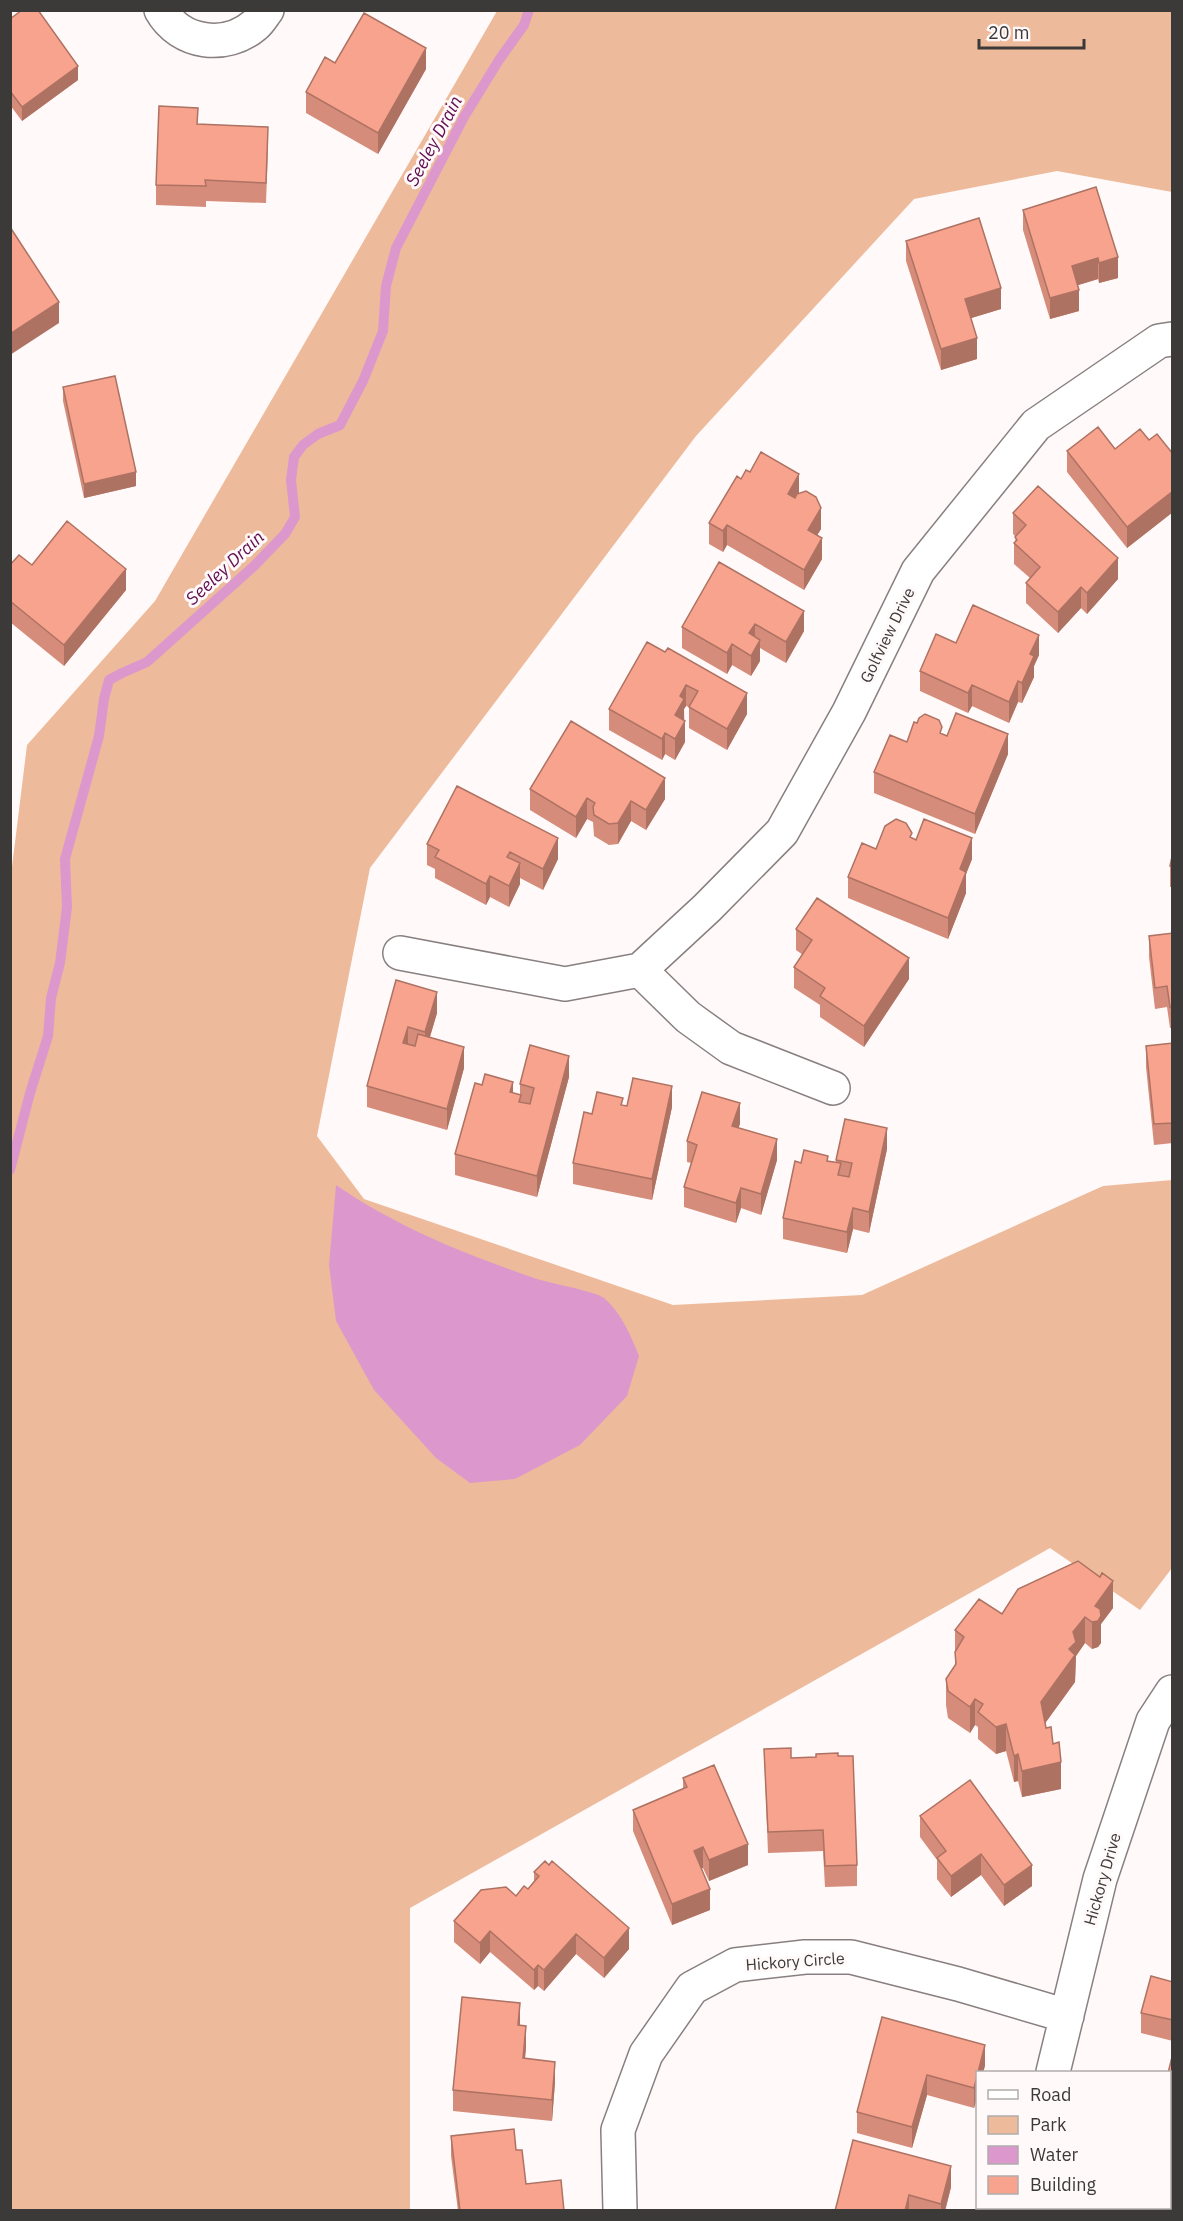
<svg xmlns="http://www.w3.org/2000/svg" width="1183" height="2221" font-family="'IBM Plex Sans',sans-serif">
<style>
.green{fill:#edbb9b}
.water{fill:#dc98cc}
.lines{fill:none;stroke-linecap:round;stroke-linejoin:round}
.stream{stroke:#dc98cc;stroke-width:10}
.minor-casing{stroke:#887f80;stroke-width:36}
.minor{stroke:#fff;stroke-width:33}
.wall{fill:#d58c7a}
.shaded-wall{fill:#ae7263}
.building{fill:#f8a38e;stroke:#ae7263;stroke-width:1.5}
.labels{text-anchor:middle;stroke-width:6;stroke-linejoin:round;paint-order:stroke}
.street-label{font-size:16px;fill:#3c3939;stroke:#fff9f9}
.water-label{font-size:18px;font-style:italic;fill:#5f0d52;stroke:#fff9f9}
</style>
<rect width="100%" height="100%" fill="#fff9f9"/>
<path class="green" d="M497 11H1172V192L1057 171 914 199 696 436 370 868 317 1136 364 1199 673 1305 862 1295 1103 1186 1172 1180V1568L1140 1610 1050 1548 410 1908V2210H11L10 883 27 745 155 601Z"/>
<path class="water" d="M336 1185C397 1227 465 1254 534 1278 548 1283 595 1291 604 1298 621 1312 631 1336 639 1356L627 1396 580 1445 515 1479 470 1483 436 1458 374 1390 336 1321 329 1265Z"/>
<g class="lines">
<path class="stream" d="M10 1170 30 1093 48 1036 51 998 60 963 67 907 65 859 99 736 104 699 109 680 122 673 147 662 254 566 285 534 295 517 291 480 294 457 303 445 318 434 340 425 363 381 383 331 386 286 396 248 464 117 499 60 524 25 529 10"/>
<defs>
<path id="minor" d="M161 10C180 44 226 50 255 25 260 21 263 15 267 10
M400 953 565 984 640 970
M640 970 707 908 782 832 849 712 918 571 1036 425 1159 341 1172 339
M640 970 688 1017 731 1048 833 1088
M1053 2072 1100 1879 1153 1721 1172 1692
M620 2210 618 2130 646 2054 692 1988 735 1965 805 1957H851L958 1984 1067 2016
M1021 2210 1022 2208"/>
</defs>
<use href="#minor" class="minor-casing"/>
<use href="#minor" class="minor"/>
</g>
<path class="wall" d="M10 19 78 80 22 121 10 105Z
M335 63 426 69 378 154 306 113V92Z
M198 124 268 148 266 203 206 201V207L156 205V185Z
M1096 187 1118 278 1099 283 1098 279 1078 285 1079 311 1050 319 1023 230V210Z
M906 241 1001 309 971 318 977 359 941 370 906 261Z
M63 387 136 486 84 498 63 401Z
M1115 449 1173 454V512L1127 548 1067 472V451Z
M741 479 799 493 821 529 817 535 822 559 804 590 727 545 723 552 709 544V523Z
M1013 513 1118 579 1087 614 1081 608 1058 633 1026 603V583L1030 578 1014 564V543L1015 542 1016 537 1013 534Z
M719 562 804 631 786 663 760 648V661L751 676 732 665 727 674 682 648V627Z
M10 565H32L126 590 64 666 10 622Z
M647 642 747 714 727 750 689 728V707L686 706 684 709 685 742 675 760 665 754 662 760 609 730V709Z
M956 643 1039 655 1034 666V677L1022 703 1018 702 1009 723 972 706 968 713 920 691V671Z
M917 723 947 736 1008 754 975 834 874 793V772L907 742Z
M457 786 558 859 543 890 520 878V884L509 907 490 897 486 905 435 878V869L427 865V844Z
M530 789 665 799 646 830 631 821 618 844 609 845 594 836 593 822 587 819 576 838 530 810Z
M912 838 972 859 966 874V893L948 939 848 898V877L876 849Z
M1173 852V887H1170V866Z
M796 929 909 979 864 1047 820 1017V1005L794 988V967L803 955 796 950Z
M1173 933V1028H1170L1167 1007 1155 1009 1149 957V936Z
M396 980 437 1013 430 1037 464 1068 447 1130 367 1107V1086Z
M1173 1043V1143L1154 1145 1146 1067V1046Z
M569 1077 537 1197 455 1175V1154L513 1093 520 1095V1084Z
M623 1105 672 1107 652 1200 573 1184V1163Z
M740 1124 738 1127 777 1160 761 1215 741 1208 736 1223 684 1207V1187L691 1163 687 1162V1141Z
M887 1149 869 1233 853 1229 847 1253 783 1239V1218L801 1163 828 1161 836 1162V1160Z
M1113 1608 1101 1624V1643L1098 1647 1092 1649 1085 1643 1076 1656 1075 1682 1045 1723 1046 1728 1053 1744 1061 1789 1022 1797 1018 1781 1014 1782 1006 1751 996 1754 978 1739V1727L975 1725 970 1733 948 1718 946 1705V1679L955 1666V1630L1002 1614Z
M764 1749 791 1758 816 1757V1754L857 1865V1886L825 1887 823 1851 768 1853Z
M683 1778 748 1865 709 1881 703 1868H701L710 1910 672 1925 633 1831V1810L683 1789Z
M920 1816 1032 1886 1004 1906 981 1875 951 1897 937 1879V1860L920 1837Z
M534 1872 629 1949 604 1978 576 1954 544 1991 538 1986 534 1990 490 1952 480 1964 454 1942V1921L516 1896 528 1889 534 1881Z
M1173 1982V2041L1141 2033V2013Z
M882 2017 985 2066 978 2073V2094L974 2108 927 2095 912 2148 857 2133V2112Z
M519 2026 526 2047 525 2059 555 2082 552 2121 453 2111V2090Z
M1173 2053V2095H1170V2073Z
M1170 2096 1173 2097V2211H1166L1164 2210V2208H1170Z
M451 2136 516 2150 526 2184 564 2211H458L451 2156Z
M951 2187 945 2211H835Z"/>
<path class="shaded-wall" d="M426 48V69L378 154V133Z
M78 66V80L22 121V107Z
M1118 257V278L1099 283V263Z
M1098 258V279L1072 287V266Z
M1001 288V309L965 320V299Z
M1079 290V311L1050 319V298Z
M59 302V323L10 355V334Z
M977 338V359L941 370V349Z
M136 472V486L84 498V484Z
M799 474V495L788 515V494Z
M1173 491V512L1127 548V527Z
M821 508V529L808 550V530Z
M727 525V545L723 552V531Z
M822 538V559L804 590V570Z
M1118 558V579L1087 614V593Z
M126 569V590L64 666V645Z
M1081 587V608L1058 633V612Z
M804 611V631L786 663V642Z
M755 624V645L749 633Z
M1039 635V655L1034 666V677L1022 703V683L1030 654Z
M760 640V661L751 676V656Z
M732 644V665L727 674V653Z
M1018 681V702L1009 723V702Z
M686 685V706L684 709V720L675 715 680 696Z
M972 685V706L968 713V693Z
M747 693V714L727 750V729Z
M685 721V742L675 760V739Z
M665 733V754L662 760V739Z
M1008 734V754L975 834V814Z
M665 778V799L646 830V810Z
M587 798V819L576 838V817Z
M631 801V821L618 844V823Z
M558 838V859L543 890V869Z
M972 838V859L966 874V893L948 939V918L960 869Z
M520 863V884L509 907V886Z
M490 876V897L486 905V884Z
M909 958V979L864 1047V1026Z
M437 992V1013L425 1053V1032Z
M408 1027V1048L403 1043Z
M464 1047V1068L447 1130V1109Z
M569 1056V1077L537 1197V1176Z
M513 1082V1102L510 1092Z
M672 1086V1107L652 1200V1179Z
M740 1103V1124L732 1146V1126Z
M887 1128V1149L869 1233V1212Z
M777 1139V1160L761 1215V1194Z
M741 1188V1208L736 1223V1203Z
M853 1208V1229L847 1253V1232Z
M1113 1581V1608L1101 1624V1643L1098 1647 1092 1649V1622L1095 1606Z
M1085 1617V1643L1076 1656 1075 1682 1041 1729V1702L1069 1649 1073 1632Z
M975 1699V1725L970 1733V1707Z
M1006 1724V1751L996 1754V1727Z
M1018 1754V1781L1014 1782V1756Z
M1061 1762V1789L1022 1797V1771Z
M748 1844V1865L709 1881V1860Z
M703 1847V1868L694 1872V1851Z
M981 1854V1875L951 1897V1876Z
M1032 1865V1886L1004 1906V1885Z
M710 1889V1910L672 1925V1904Z
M629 1928V1949L604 1978V1958Z
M490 1931V1952L480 1964V1943Z
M576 1934V1954L544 1991V1970Z
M538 1965V1986L534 1990V1970Z
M520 2003V2023L518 2046V2025Z
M526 2026V2047L523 2079V2058Z
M985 2045V2066L983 2073H978Z
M555 2062V2082L552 2121V2100Z
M978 2073V2094L974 2108V2088Z
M927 2075V2095L912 2148V2127Z
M951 2166V2187L945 2211H941V2204Z
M909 2195V2211H905Z"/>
<path class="building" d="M22 10H38L78 66 22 107 10 91V19Z
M364 13 426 48 378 133 306 92 325 57 335 63Z
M159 106 198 108 197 124 268 127 266 183 205 180 206 186 156 185Z
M1096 187 1118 257 1099 263 1098 258 1072 266 1079 290 1050 298 1023 210Z
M979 218 1001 288 965 299 977 338 941 349 906 241Z
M10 227 59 302 10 334Z
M115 376 136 472 84 484 63 387Z
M1098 427 1115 449 1140 429 1149 440 1157 434 1173 454V491L1127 527 1067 451Z
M761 452 799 474 788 494 795 498 797 494 806 491 816 497 821 508 808 530 822 538 804 570 727 525 723 531 709 523 737 476 741 479 746 470 750 472Z
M1038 486 1118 558 1087 593 1081 587 1058 612 1026 583 1040 567 1014 543 1017 540 1015 537 1026 525 1013 513Z
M67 521 126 569 64 645 10 601V565L19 555 32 565Z
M719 562 804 611 786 642 755 624 749 633 760 640 751 656 732 644 727 653 682 627Z
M973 605 1039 635 1030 654 1034 656 1022 683 1018 681 1009 702 972 685 968 693 920 671 936 634 956 643Z
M647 642 665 652 668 648 747 693 727 729 689 707 698 691 686 685 680 696 684 699 675 715 685 721 675 739 665 733 662 739 609 709Z
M956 713 1008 734 975 814 874 772 890 735 907 742 914 722 917 723 919 718 925 714 939 720 942 727 940 733 947 736Z
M571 721 665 778 646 810 631 801 618 823 609 824 594 815 593 807 595 803 587 798 576 817 530 789Z
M457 786 558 838 543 869 510 852 507 857 520 863 509 886 490 876 486 884 435 857 439 850 427 844Z
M896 819 906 823 912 833 910 837 916 840 924 819 972 838 960 869 966 872 948 918 848 877 862 843 876 849 885 826Z
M1173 852V866H1170Z
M817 898 909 958 864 1026 820 996 825 988 794 967 812 940 796 929Z
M1173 933V1007H1170L1167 986 1155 988 1149 936Z
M396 980 437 992 425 1032 408 1027 403 1043 415 1046 418 1034 464 1047 447 1109 367 1086Z
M1173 1043V1123L1154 1124 1146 1046Z
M530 1045 569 1056 537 1176 455 1154 475 1083 482 1085 485 1074 513 1082 510 1092 521 1095 519 1102 530 1104 534 1088 520 1084Z
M633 1078 672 1086 652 1179 573 1163 584 1112 592 1114 597 1092 623 1098 621 1105 627 1106Z
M702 1092 740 1103 732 1126 777 1139 761 1194 741 1188 736 1203 684 1187 697 1145 687 1141Z
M845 1119 887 1128 869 1212 853 1208 847 1232 783 1218 795 1161 801 1163 804 1150 828 1156 827 1161 841 1163 838 1175 849 1177 852 1163 836 1160Z
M1078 1561 1100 1577 1102 1573 1113 1581 1095 1606 1100 1609 1101 1616 1098 1621 1092 1622 1085 1617 1073 1632 1076 1642 1069 1649 1075 1655 1041 1702 1046 1728 1051 1727 1053 1744 1059 1742 1061 1762 1022 1771 1018 1754 1014 1756 1006 1724 996 1727 978 1712 983 1704 975 1699 970 1707 948 1691 946 1679 956 1664 955 1652 964 1637 955 1630 979 1599 1002 1614 1018 1589Z
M791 1748V1758L816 1757V1754L838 1753V1756H853L857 1865 825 1866 823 1830 768 1832 764 1749Z
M714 1765 748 1844 709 1860 703 1847 694 1851 710 1889 672 1904 633 1810 687 1787 683 1778Z
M970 1780 1032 1865 1004 1885 981 1854 951 1876 937 1858 946 1851 920 1816Z
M545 1861 549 1865 552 1861 629 1928 604 1958 576 1934 544 1970 538 1965 534 1970 490 1931 480 1943 454 1921 481 1890 506 1887 516 1896 524 1886 528 1889 539 1876 534 1872Z
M1151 1976 1173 1982V2020L1141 2013Z
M462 1997 520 2003 518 2025 526 2026 523 2058 555 2062 552 2100 453 2090Z
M882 2017 985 2045 974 2088 927 2075 912 2127 857 2112Z
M1173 2053V2075L1168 2073Z
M1170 2096 1173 2097V2192L1170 2191V2149L1171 2136 1170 2135Z
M514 2129 516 2150H522L526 2184 561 2180 564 2211H460L451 2136Z
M853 2140 951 2166 941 2204 909 2195 905 2211H835Z
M1103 2208H1140L1151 2211H1102Z"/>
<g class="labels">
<g class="street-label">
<text transform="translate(887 635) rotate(-64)" y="6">Golfview Drive</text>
<text transform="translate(1102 1879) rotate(-74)" y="6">Hickory Drive</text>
<text transform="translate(795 1961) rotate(-4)" y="6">Hickory Circle</text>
</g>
<g class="water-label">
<text transform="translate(434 141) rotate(-62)" y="6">Seeley Drain</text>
<text transform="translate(225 568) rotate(-43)" y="6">Seeley Drain</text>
</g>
</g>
<rect width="1183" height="2221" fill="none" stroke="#3c3939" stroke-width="24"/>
<rect x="976" y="2071" width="195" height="138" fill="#fff9f9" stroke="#b1acac" stroke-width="1.5"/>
<rect x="988" y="2090" width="30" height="9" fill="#ffffff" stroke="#b1acac" stroke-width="1.5"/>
<text x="1030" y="2101" font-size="18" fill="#3c3939">Road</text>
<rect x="988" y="2116" width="30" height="18" fill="#edbb9b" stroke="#b1acac" stroke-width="1.5"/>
<text x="1030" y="2131" font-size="18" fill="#3c3939">Park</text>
<rect x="988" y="2146" width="30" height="18" fill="#dc98cc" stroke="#b1acac" stroke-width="1.5"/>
<text x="1030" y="2161" font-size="18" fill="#3c3939">Water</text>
<rect x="988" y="2176" width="30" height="18" fill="#f8a38e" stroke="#b1acac" stroke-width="1.5"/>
<text x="1030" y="2191" font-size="18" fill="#3c3939">Building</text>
<path d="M979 39v9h105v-9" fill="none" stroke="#3c3939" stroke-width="3"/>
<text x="988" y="39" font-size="18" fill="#3c3939" stroke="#fff9f9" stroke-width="4.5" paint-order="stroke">20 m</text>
</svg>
